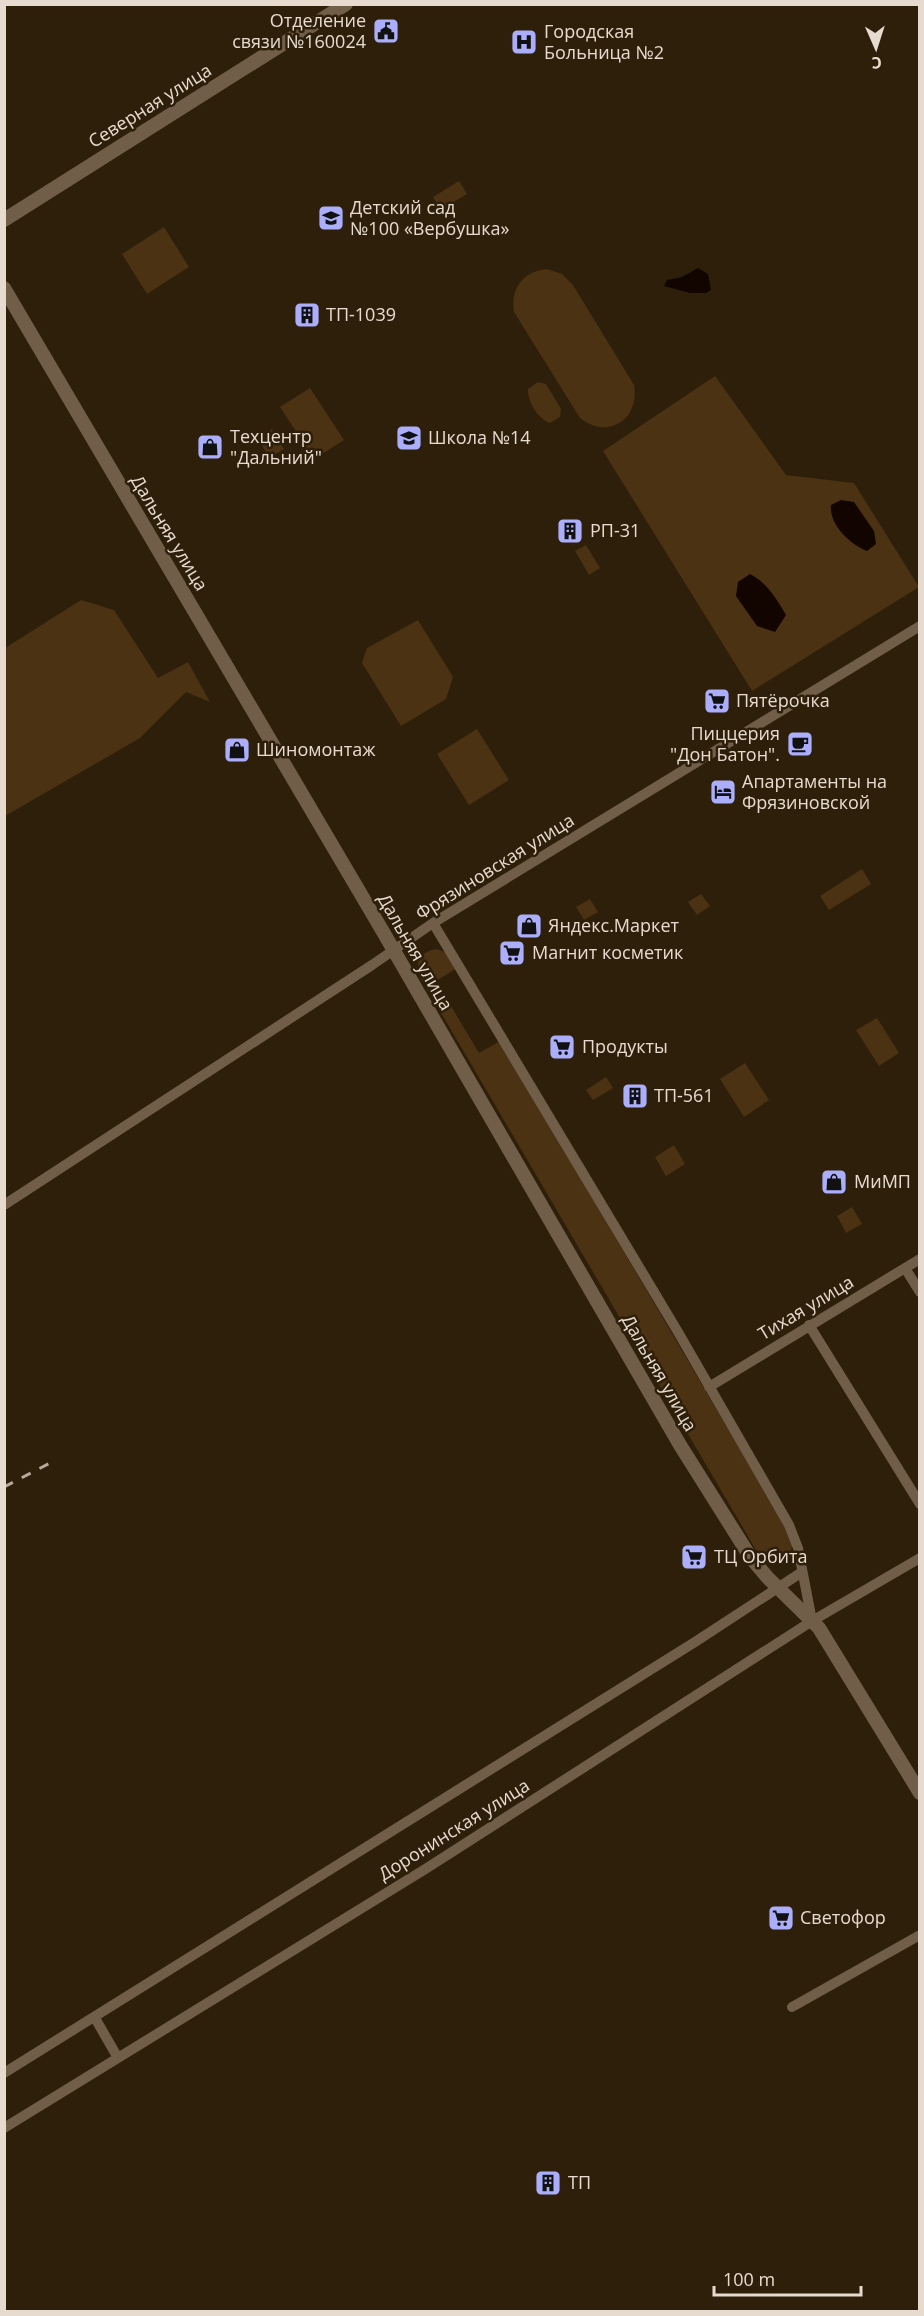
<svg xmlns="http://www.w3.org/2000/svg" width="924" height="2316" font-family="'Open Sans',sans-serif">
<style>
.green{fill:#4a3213}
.water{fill:#120500}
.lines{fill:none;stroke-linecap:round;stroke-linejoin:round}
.minor{stroke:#715e48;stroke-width:10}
.tertiary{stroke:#715e48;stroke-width:14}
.rail{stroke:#b5a99a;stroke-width:3;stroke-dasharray:10 10;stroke-linecap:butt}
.labels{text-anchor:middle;stroke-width:5;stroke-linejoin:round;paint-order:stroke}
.poi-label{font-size:18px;fill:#e6dbce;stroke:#2e1f0a;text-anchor:start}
.street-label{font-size:18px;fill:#e6dbce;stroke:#2e1f0a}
</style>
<rect width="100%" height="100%" fill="#2e1f0a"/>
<path class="green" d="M459 181 467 194 441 210 433 197Z
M164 227 189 267 147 294 122 254Z
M547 269 562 274 573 285 634 385C640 420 608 440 580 418L514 312C510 288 524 271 547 269Z
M715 376 786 475 854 483 919 587 752 691 603 451Z
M538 382 546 384 561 409 560 417 550 423C538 419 527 401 528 389Z
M310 388 344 440 314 459 280 407Z
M272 429 284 449 269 458 258 438Z
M586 545 600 568 589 575 575 551Z
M81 600 114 610 158 678 188 662 210 702 186 692 140 738 5 816V648Z
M418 620 453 677 446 699 401 726 362 663 367 648Z
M477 729 509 780 469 805 437 754Z
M862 869 871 884 829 910 820 896Z
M701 894 710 906 697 915 688 902Z
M590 899 598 912 584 920 576 907Z
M437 949 445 952 457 968 436 981 479 1053 500 1041 791 1536C795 1553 787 1565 769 1563L759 1555 420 977C414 962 421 951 437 949Z
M877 1018 899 1053 879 1066 856 1030Z
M745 1063 769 1100 744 1117 720 1079Z
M606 1077 613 1088 593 1100 586 1090Z
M674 1145 685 1164 666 1176 655 1157Z
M852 1207 862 1224 846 1233 837 1216Z"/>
<path class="water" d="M698 268 708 274 711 290 706 293H690L664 286 667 280 682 277Z
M841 500 854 502 874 531 876 544 867 551C850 544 829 525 831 505Z
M750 574C767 583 776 598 786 615L775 632 757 626 736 596 738 582Z"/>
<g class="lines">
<path class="minor" d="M433 923 678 1332 789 1525 798 1548 812 1621
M4 1205 372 965 433 923 920 626
M905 1268 920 1292
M809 1325 920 1504
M709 1387 920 1259
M792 2007 920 1935
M95 2018 118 2058
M4 2073 695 1642 802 1572
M4 2128 427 1868 812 1621 920 1558"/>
<path class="tertiary" d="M4 220 346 4
M4 288 382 930 680 1445 751 1558 768 1578 819 1628 920 1793"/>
<path class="rail" d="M4 1487 52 1462"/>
</g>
<defs>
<symbol id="civic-square" viewBox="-11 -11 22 22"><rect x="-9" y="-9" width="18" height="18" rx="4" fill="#abaffb" stroke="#2e1f0a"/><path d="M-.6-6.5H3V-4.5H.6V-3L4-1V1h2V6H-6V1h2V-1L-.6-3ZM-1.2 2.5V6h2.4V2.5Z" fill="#111"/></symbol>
<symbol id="hospital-square" viewBox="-11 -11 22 22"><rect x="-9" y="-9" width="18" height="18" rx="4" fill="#abaffb" stroke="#2e1f0a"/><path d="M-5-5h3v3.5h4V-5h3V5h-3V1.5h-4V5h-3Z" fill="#111"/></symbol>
<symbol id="school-square" viewBox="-11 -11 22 22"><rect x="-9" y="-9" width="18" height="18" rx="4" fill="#abaffb" stroke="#2e1f0a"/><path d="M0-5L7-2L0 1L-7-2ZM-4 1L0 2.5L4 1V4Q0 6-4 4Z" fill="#111"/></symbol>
<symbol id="building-square" viewBox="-11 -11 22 22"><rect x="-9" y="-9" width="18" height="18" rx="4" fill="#abaffb" stroke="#2e1f0a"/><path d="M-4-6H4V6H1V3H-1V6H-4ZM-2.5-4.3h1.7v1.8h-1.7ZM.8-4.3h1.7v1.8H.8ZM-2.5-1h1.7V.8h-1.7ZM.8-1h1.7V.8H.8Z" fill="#111"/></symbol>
<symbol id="shop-square" viewBox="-11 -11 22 22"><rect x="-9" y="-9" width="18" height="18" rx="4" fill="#abaffb" stroke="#2e1f0a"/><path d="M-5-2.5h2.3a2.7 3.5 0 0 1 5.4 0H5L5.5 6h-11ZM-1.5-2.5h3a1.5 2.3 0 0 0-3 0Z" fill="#111"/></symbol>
<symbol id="supermarket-square" viewBox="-11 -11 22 22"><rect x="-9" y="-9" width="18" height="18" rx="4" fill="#abaffb" stroke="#2e1f0a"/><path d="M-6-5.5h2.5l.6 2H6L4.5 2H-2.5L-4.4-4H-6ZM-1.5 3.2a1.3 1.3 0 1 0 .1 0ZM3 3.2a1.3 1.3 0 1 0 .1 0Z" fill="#111"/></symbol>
<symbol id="cafe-square" viewBox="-11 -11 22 22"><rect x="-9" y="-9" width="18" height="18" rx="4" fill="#abaffb" stroke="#2e1f0a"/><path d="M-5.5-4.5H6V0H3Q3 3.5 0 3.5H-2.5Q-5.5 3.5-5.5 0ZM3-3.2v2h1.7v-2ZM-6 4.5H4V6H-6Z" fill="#111"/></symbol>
<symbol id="hotel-square" viewBox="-11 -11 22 22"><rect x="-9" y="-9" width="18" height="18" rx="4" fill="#abaffb" stroke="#2e1f0a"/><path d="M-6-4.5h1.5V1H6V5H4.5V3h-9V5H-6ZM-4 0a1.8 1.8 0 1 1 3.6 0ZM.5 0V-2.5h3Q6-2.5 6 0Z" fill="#111"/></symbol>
</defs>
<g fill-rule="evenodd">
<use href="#civic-square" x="371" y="16" width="30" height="30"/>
<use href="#hospital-square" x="509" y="27" width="30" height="30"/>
<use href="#school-square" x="316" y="203" width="30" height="30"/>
<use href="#building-square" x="292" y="300" width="30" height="30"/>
<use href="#school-square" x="394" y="423" width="30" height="30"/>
<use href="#shop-square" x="195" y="432" width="30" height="30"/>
<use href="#building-square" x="555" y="516" width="30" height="30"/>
<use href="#supermarket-square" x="702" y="686" width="30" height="30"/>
<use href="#cafe-square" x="785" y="729" width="30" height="30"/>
<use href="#shop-square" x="222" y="735" width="30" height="30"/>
<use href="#hotel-square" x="708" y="777" width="30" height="30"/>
<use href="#shop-square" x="514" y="911" width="30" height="30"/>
<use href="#supermarket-square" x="497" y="938" width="30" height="30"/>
<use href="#supermarket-square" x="547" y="1032" width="30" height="30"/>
<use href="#building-square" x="620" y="1081" width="30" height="30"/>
<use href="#shop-square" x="819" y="1167" width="30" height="30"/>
<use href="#supermarket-square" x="679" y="1542" width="30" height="30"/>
<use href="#supermarket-square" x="766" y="1903" width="30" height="30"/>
<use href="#building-square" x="533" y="2168" width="30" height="30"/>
</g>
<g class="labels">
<g class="poi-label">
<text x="366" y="27" text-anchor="end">Отделение<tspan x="366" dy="21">связи №160024</tspan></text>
<text x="544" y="38">Городская<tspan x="544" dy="21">Больница №2</tspan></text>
<text x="350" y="214">Детский сад<tspan x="350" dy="21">№100 «Вербушка»</tspan></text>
<text x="326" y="321">ТП-1039</text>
<text x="230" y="443">Техцентр<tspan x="230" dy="21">"Дальний"</tspan></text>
<text x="428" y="444">Школа №14</text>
<text x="590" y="537">РП-31</text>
<text x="736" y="707">Пятёрочка</text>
<text x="780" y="740" text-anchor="end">Пиццерия<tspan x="780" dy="21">"Дон Батон".</tspan></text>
<text x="256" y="756">Шиномонтаж</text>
<text x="742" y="788">Апартаменты на<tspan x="742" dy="21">Фрязиновской</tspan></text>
<text x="548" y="932">Яндекс.Маркет</text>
<text x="532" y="959">Магнит косметик</text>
<text x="582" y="1053">Продукты</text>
<text x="654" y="1102">ТП-561</text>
<text x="854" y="1188">МиМП</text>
<text x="714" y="1563">ТЦ Орбита</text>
<text x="800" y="1924">Светофор</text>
<text x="568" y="2189">ТП</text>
</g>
<g class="street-label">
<text transform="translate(150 106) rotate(-32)" y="6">Северная улица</text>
<text transform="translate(169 533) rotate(59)" y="6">Дальняя улица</text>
<text transform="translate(495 867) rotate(-32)" y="6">Фрязиновская улица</text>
<text transform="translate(415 952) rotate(60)" y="6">Дальняя улица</text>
<text transform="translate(806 1308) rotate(-31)" y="6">Тихая улица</text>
<text transform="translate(659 1373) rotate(60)" y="6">Дальняя улица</text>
<text transform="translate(454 1830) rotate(-32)" y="6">Доронинская улица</text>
</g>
</g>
<rect width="924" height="2316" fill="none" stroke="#e6dbce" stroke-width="12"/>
<g transform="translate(876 48) rotate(177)" stroke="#2e1f0a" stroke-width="4.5" paint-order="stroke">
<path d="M0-4.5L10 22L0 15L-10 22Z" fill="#e6dbce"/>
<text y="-9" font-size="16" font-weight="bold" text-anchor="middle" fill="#e6dbce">С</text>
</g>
<path d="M714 2286v9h147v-9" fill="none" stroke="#e6dbce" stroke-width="3"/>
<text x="723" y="2286" font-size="18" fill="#e6dbce" stroke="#2e1f0a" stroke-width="4.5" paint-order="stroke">100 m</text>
</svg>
